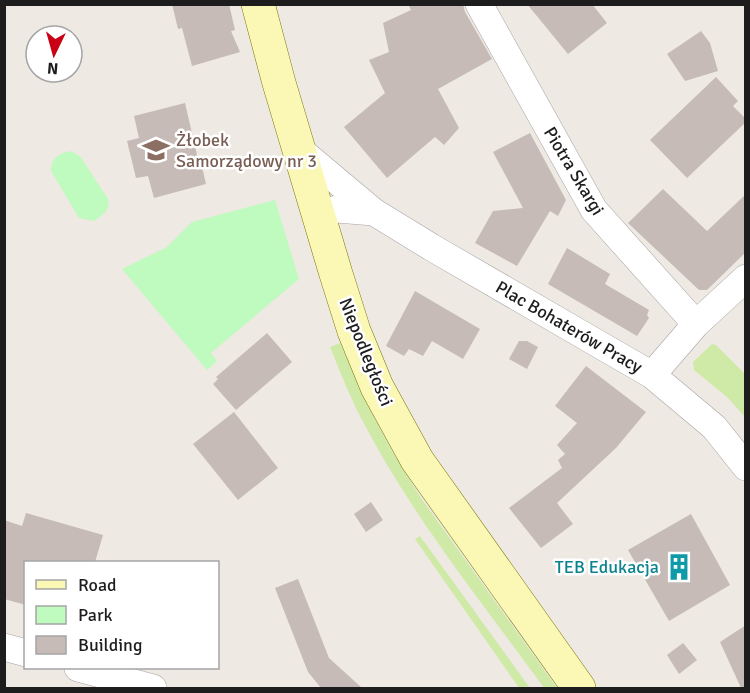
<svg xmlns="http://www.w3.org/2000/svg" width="750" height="693" font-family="Signika,sans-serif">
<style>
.grass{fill:#cfeaa7}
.park{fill:#bffabe}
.building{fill:#c6bbb6}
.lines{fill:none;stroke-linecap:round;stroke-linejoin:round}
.street-casing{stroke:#a4a4a4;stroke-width:28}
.secondary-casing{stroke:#757602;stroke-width:34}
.street{stroke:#fff;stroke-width:27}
.secondary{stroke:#fbf7b5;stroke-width:33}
.labels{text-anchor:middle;stroke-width:5;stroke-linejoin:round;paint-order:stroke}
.education-label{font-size:18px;fill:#785e54;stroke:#fff;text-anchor:start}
.street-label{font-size:18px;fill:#1d1d1d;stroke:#fff}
.culture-label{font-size:18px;fill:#0d838f;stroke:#fff;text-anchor:end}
</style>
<rect width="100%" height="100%" fill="#efe9e3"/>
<path class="grass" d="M340 343 369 408 392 451 421 498 557 688H544C481 601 411 515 361 418 349 395 340 371 330 347Z
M712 344 716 345 745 374V417L727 397 694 370 693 362Z
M420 536 530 688H519L415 539Z"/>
<path class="park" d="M70 151 80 156 108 199C111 211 102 215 94 221L79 218 51 171C50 160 59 153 70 151Z
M275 200 299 279 211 353 217 361 207 370 122 269 167 247 192 222Z"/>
<path class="building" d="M172 4H229L235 30 231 31 240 52 192 66 182 28 178 29Z
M408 4H463L465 12 492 59 438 89 459 128 444 145 435 137 387 178 344 127 385 93 369 60 389 52 383 23 411 10Z
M527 4H592L607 23 568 54Z
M701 31 710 43 718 71 685 81 667 54Z
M716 77 738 101 733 106 746 119V122L687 178 650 140Z
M185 103 198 159 200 158 206 184 154 198 148 176 136 178 127 141 139 138 134 116Z
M530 133 566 200 558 216 550 211 517 266 475 243 493 211 523 208 493 152Z
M663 189 707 231 746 194V252L707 290H699L628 223Z
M567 248 610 274 605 284 649 310 647 315 649 318 637 336 548 284Z
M415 291 480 329 463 359 432 341 423 356 409 349 404 356 386 346Z
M267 333 292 362 236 410 213 384 218 379 216 377Z
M519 341H527L538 347 527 369 509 359Z
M586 366 646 412 616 448 557 503 573 524 541 548 509 508 562 468 558 460 565 454 557 445 577 423 555 406Z
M234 412 278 468 238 500 193 444Z
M371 502 383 520 366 532 354 514Z
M26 513 103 535 95 562H26V605L4 599V520L22 526Z
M691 514 730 585 669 621 628 550Z
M298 579 329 658 362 688H321L308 672 275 588Z
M746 625V688H741L720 642Z
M683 643 697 660 679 674 667 655Z"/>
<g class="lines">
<defs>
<path id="street" d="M479 4 594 210 696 324 652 375
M300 150 374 212
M318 214 337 209 374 212 431 247 652 375 714 427 746 467
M696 324 746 278
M4 647 26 653
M78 668 153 688"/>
<path id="secondary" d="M258 4 279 83 336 274 354 331 377 387 417 460 579 688"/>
</defs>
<use href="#street" class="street-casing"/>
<use href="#secondary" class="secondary-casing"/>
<use href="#street" class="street"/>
<use href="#secondary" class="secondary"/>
</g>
<defs>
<symbol id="school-bare" viewBox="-9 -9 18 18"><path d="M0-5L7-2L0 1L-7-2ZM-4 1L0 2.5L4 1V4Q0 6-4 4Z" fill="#8d6e63" stroke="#fff" stroke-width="2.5" paint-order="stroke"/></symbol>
<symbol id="building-bare" viewBox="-9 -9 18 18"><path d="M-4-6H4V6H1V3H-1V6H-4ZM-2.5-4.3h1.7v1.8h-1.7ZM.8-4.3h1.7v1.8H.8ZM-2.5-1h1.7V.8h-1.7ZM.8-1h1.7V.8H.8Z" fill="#0f9aa8" stroke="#fff" stroke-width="2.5" paint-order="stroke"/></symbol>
</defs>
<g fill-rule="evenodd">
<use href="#school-bare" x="137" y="131" width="38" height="38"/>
<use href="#building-bare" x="660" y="548" width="38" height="38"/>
</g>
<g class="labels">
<g class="education-label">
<text x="176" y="146">Żłobek<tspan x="176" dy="21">Samorządowy nr 3</tspan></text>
</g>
<g class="street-label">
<text transform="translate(574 171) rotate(59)" y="6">Piotra Skargi</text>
<text transform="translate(569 327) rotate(30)" y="6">Plac Bohaterów Pracy</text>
<text transform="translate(366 352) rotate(68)" y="6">Niepodległości</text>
</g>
<g class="culture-label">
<text x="659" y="573">TEB Edukacja</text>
</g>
</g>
<rect width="750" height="693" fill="none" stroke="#1d1d1d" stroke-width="12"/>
<rect x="24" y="561" width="195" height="108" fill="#ffffff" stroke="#a5a5a5" stroke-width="1.5"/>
<rect x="36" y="580" width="30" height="9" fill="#fbf7b5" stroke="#a5a5a5" stroke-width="1.5"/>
<text x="78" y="591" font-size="18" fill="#1d1d1d">Road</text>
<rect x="36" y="606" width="30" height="18" fill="#bffabe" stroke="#a5a5a5" stroke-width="1.5"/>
<text x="78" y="621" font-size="18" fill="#1d1d1d">Park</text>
<rect x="36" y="636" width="30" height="18" fill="#c6bbb6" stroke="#a5a5a5" stroke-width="1.5"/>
<text x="78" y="651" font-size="18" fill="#1d1d1d">Building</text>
<g transform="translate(54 54) rotate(185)"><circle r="28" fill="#ffffff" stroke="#a5a5a5" stroke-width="1.5"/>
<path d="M0-4.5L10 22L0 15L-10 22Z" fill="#ca0015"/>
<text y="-9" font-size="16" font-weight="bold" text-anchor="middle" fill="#1d1d1d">N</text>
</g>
</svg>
